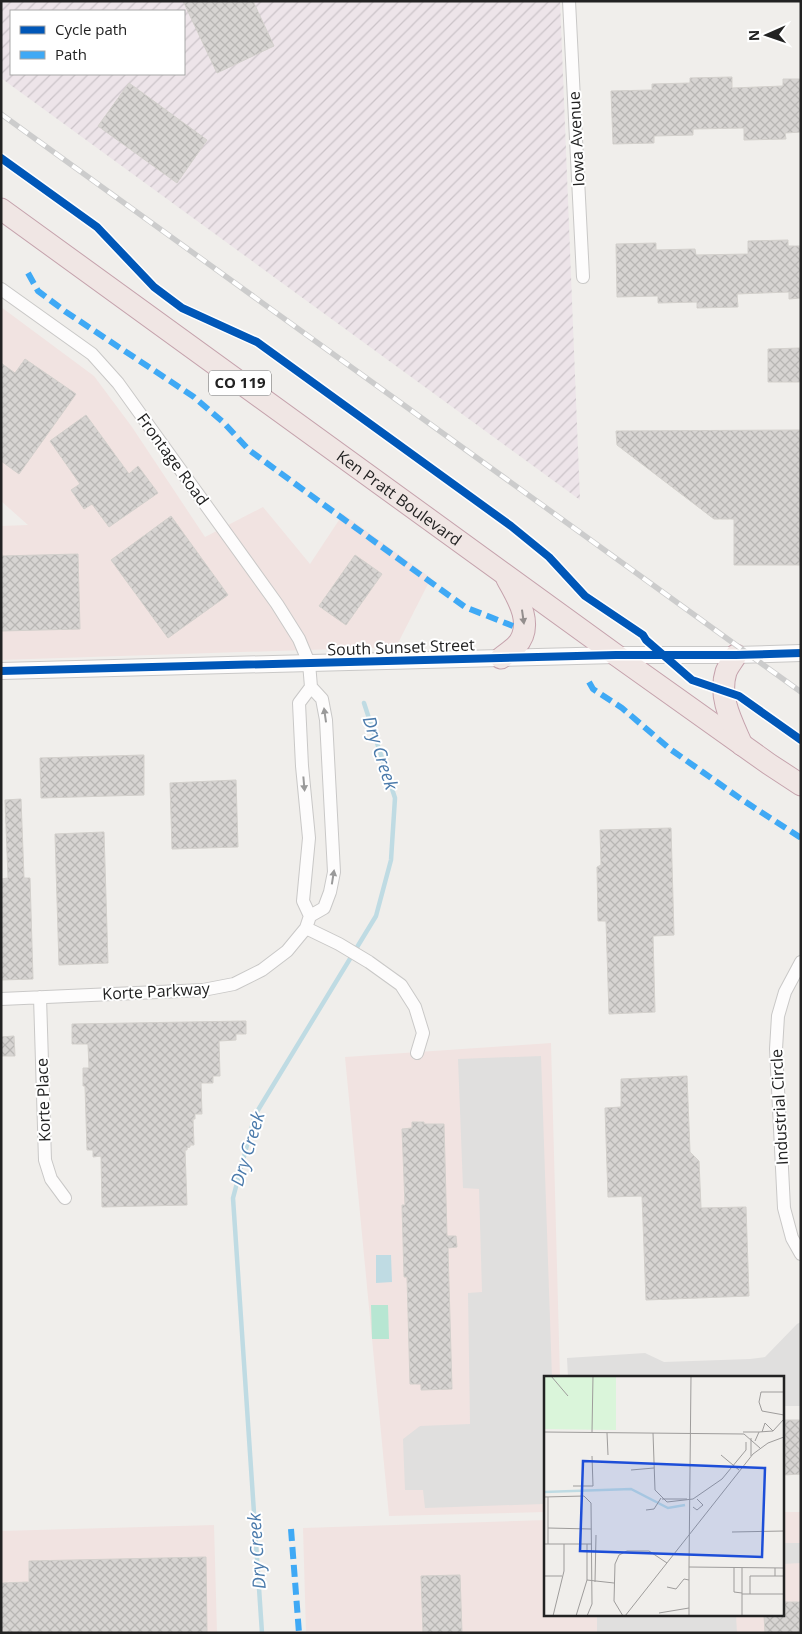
<svg xmlns="http://www.w3.org/2000/svg" width="802" height="1634" font-family="'Open Sans',sans-serif">
<style>
.commercial{fill:#f1e3e1}
.industrial{fill:url(#industrial-furrows);fill-rule:evenodd}
.pitch{fill:#b7e6d2}
.parking{fill:#e0dfde}
.water{fill:#bfdbe3}
.lines{fill:none;stroke-linecap:round;stroke-linejoin:round}
.stream{stroke:#bfdbe3;stroke-width:4.5}
.building{fill:url(#building-cross-hatch);stroke:#d3d0cc}
.minor-casing{stroke:#c9c8c7;stroke-width:14}
.tertiary-casing{stroke:#c9c8c7;stroke-width:18}
.trunk-casing{stroke:#c5a2ac;stroke-width:23}
.minor{stroke:#fdfcfc;stroke-width:12}
.tertiary{stroke:#fdfcfc;stroke-width:16}
.trunk{stroke:#f0e6e4;stroke-width:21}
.rail-casing{stroke:#ccc;stroke-width:5.5}
.rail{stroke:#fff;stroke-width:4;stroke-dasharray:11;stroke-linecap:butt}
.quiet{stroke:#3fa9f5;stroke-width:6;stroke-dasharray:12 6;stroke-linecap:butt}
.cycleway-casing{stroke:#fff;stroke-width:11}
.cycleway{stroke:#0057b8;stroke-width:8}
.oneway{fill:#938e8d}
.oneway2{fill:#9a9a9a}
.labels{text-anchor:middle;stroke-width:4;stroke-linejoin:round;paint-order:stroke}
.shield{fill:#fff;stroke:#646464;stroke-width:1}
.shield-label{font-size:15px;font-weight:bold;fill:#222}
.street-label{font-size:16px;fill:#222;stroke:#fff}
.water-label{font-size:18px;font-style:italic;fill:#4a7aab;stroke:#fff}
.inset-river{fill:none;stroke:#bfdbe3;stroke-width:2.5}
.inset-road{fill:none;stroke:#9e9c9b;stroke-width:1}
.view{fill:#1d4ed8;fill-opacity:0.15;stroke:#1d4ed8;stroke-width:2.5}
.inset-edge{fill:none;stroke:#222;stroke-width:2.5}
</style>
<defs>
<pattern id="industrial-furrows" width="10" height="10" patternUnits="userSpaceOnUse" patternTransform="scale(1.25)"><rect width="10" height="10" fill="#ede4e9"/><path d="M-1 1l2-2M0 10L10 0M9 11l2-2" fill="none" stroke="#cbc3c8"/></pattern>
<pattern id="building-cross-hatch" width="8" height="8" patternUnits="userSpaceOnUse" patternTransform="scale(1.25)"><rect width="8" height="8" fill="#d7d4d2"/><path d="M0 0l8 8M0 8l8-8" fill="none" stroke="#b8b6b4"/></pattern>
</defs>
<rect width="100%" height="100%" fill="#f0eeeb"/>
<path class="commercial" d="M1 307 94 376 132 427 205 537 263 507 310 564 343 514 431 578 396 647 1 660V526L28 525 1 501Z
M551 1043 560 1378H546V1512L389 1516 345 1057Z
M783 1512H801V1633H306L303 1528 546 1520V1615H783Z
M214 1525 217 1633H1V1531Z"/>
<path class="industrial" d="M1 1H560L580 500 1 78ZM11 11H184V74H11Z"/>
<path class="pitch" d="M371 1305H388L389 1339H372Z"/>
<path class="parking" d="M541 1056 552 1378H546V1486L543 1487V1504L425 1508 423 1490H405L403 1439 420 1426 470 1424 468 1293 482 1292 479 1189 463 1188 458 1059Z
M801 1322V1406H783V1378H568L567 1358 645 1353 664 1362 750 1359 765 1357 797 1324Z
M783 1543H801V1563L783 1564Z
M597 1615H736L737 1633H597Z"/>
<path class="water" d="M376 1255H391L392 1282 376 1283Z"/>
<g class="lines">
<path class="stream" d="M262 1633 233 1198 255 1115 376 916 391 860 395 798 364 703"/>
</g>
<path class="building" d="M183 1H253L274 46 217 73Z
M732 77V88L783 86V79H801V132L785 133 786 139 744 140V128L693 129V135L654 136V143L613 144 611 91 652 90V84L690 83V78Z
M129 83 207 140 177 183 98 126Z
M788 240V246H801V298L789 299V292L737 294 738 307 697 308V302L658 303V296L617 297 616 244 656 243V250L695 249 696 255 748 254V241Z
M801 348V382H768V349Z
M25 359 76 394 19 474 1 461V363L15 373Z
M86 415 129 474 138 466 158 493 109 527 92 504 84 509 71 490 80 484 50 441Z
M801 430V565H734V519H714L617 445 616 431Z
M171 516 228 595 168 638 111 560Z
M78 554 80 629 1 631V556Z
M355 555 382 574 346 625 319 606Z
M144 755V795L41 798 40 758Z
M236 780 238 847 172 849 170 783Z
M21 799 24 878H30L33 979 1 980V879L8 878 5 800Z
M671 828 674 935 653 936 655 1012 609 1014 606 921H598L597 867 601 865 600 830Z
M104 832 108 963 59 965 55 834Z
M246 1021V1034H236V1040L219 1041 220 1076H213V1083H201L202 1114H195V1119H193L194 1145H190V1147L187 1148V1150H185L187 1205 102 1207 101 1156 93 1157V1150H87L85 1086H83V1068H89L88 1044H72V1024Z
M14 1036 15 1056H1V1037Z
M687 1076 690 1152 699 1161 701 1208 746 1207 749 1296 646 1300 642 1196 608 1197 605 1108 621 1107V1079Z
M412 1122H424V1124H444L447 1236H456L457 1247 448 1248 452 1389 421 1390V1384H410L407 1277H404L402 1205H405L402 1129 412 1128Z
M783 1420H801V1474L783 1475Z
M206 1557 207 1633H1V1583L29 1582V1561Z
M460 1575 462 1633H423L421 1576Z
M783 1602H801V1633H765L764 1615H783Z"/>
<g class="lines">
<defs>
<path id="minor" d="M569 1 583 277
M1 289 92 354 118 383 277 604 299 639 309 663 311 687 322 699 326 720 334 872 330 892 324 908 310 916
M306 928 339 944 369 962 401 985 415 1007 423 1033 417 1053
M801 962 785 992 778 1016 776 1049 784 1208 792 1238 801 1254
M40 997 45 1160 51 1179 65 1198
M1 999 203 990 234 984 262 970 287 951 306 928 310 916 303 901 309 838 302 766 299 703 311 687"/>
<path id="tertiary" d="M1 671 616 655H736L801 653"/>
<g id="trunk">
<path id="s1" d="M1 209 616 655 769 764 801 785"/>
<path d="M736 655C733 661 728 666 726 672 718 697 732 722 742 745"/>
<path d="M501 658C506 654 512 650 516 646 535 626 518 598 507 579"/>
</g>
</defs>
<use href="#minor" class="minor-casing"/>
<use href="#tertiary" class="tertiary-casing"/>
<use href="#trunk" class="trunk-casing"/>
<use href="#minor" class="minor"/>
<use href="#tertiary" class="tertiary"/>
<use href="#trunk" class="trunk"/>
<defs>
<path id="rail" d="M1 114 801 692"/>
</defs>
<use href="#rail" class="rail-casing"/>
<use href="#rail" class="rail"/>
<path class="quiet" d="M28 273 38 291 66 312 194 397 223 422 249 450 320 502 465 607 513 626
M589 682 593 689 622 708 670 749 741 799 801 838
M291 1529 299 1633"/>
<defs>
<path id="cycleway" d="M1 158 97 227 154 287 182 308 257 342 511 526 549 557 585 596 643 635 646 640 692 680 739 696 801 740
M1 671 616 655H736L801 653"/>
</defs>
<use href="#cycleway" class="cycleway-casing"/>
<use href="#cycleway" class="cycleway"/>
</g>
<defs><path id="oneway-solid" d="M-6-.8H1V-3.2L6.5 0L1 3.2V.8H-6Z" transform="scale(1.25)"/></defs>
<use class="oneway" href="#oneway-solid" transform="translate(523 617) rotate(82)"/>
<g class="oneway2">
<use href="#oneway-solid" transform="translate(325 715) rotate(-98)"/>
<use href="#oneway-solid" transform="translate(304 784) rotate(85)"/>
<use href="#oneway-solid" transform="translate(333 877) rotate(-81)"/>
</g>
<g class="labels">
<rect class="shield" x="209" y="370.5" width="62" height="25" rx="4"/>
<g class="shield-label">
<text x="240" y="388">CO 119</text>
</g>
<g class="street-label">
<text transform="translate(576 139) rotate(-93)" y="6">Iowa Avenue</text>
<text transform="translate(173 459) rotate(54)" y="6">Frontage Road</text>
<text dy="6" stroke="none"><textPath href="#s1" startOffset="492">Ken Pratt Boulevard</textPath></text>
<text transform="translate(401 647) rotate(-2)" y="6">South Sunset Street</text>
<text transform="translate(156 991) rotate(-3)" y="6">Korte Parkway</text>
<text transform="translate(43 1100) rotate(-92)" y="6">Korte Place</text>
<text transform="translate(779 1107) rotate(-93)" y="6">Industrial Circle</text>
</g>
<g class="water-label">
<text transform="translate(380 753) rotate(72)" y="6">Dry Creek</text>
<text transform="translate(248 1149) rotate(-73)" y="6">Dry Creek</text>
<text transform="translate(257 1551) rotate(-94)" y="6">Dry Creek</text>
</g>
</g>
<g transform="translate(544 1376)">
<rect width="240" height="240" fill="#f0eeeb"/>
<path d="M0 0H72V54L0 53Z" fill="#daf5da"/>
<path class="inset-river" d="M0 116 87 113 124 132 141 129"/>
<path class="inset-road" d="M7 0 24 20M240 16H217L215 26 218 35 240 39M0 56 200 58 216 72M48 56 49 0M199 56H215L211 65M215 56 229 55 240 43M218 56 221 47 229 55M63 57 64 79M109 57 111 114 123 126 149 123 178 103 202 74V66M177 79 195 94M207 80V62M87 94 110 92M29 110H49L48 80M0 121 40 120 47 127 48 228 43 240M118 123H143M149 131 153 134 159 129 153 123M102 134 110 133 117 122M4 152 47 153M188 156 240 155M0 168H48M4 168V121M145 191 147 0M145 191 240 192M190 191V216L198 217M198 192V240M231 192V200H240M0 200H18M43 204 70 207M51 206 52 159M123 211 132 213 140 203 145 204M198 218H240M206 218V200H231M115 237 145 232M9 240 20 195V168M32 240 43 204V168M79 240 70 225 71 188 75 179 83 175H105L123 187M81 240 209 78 224 67 240 61M145 240V191"/>
<path class="view" d="M39 85 221 92 218 181 36 175Z"/>
<rect width="240" height="240" class="inset-edge"/>
</g>
<rect width="802" height="1634" fill="none" stroke="#222222" stroke-width="5"/>
<rect x="10" y="10" width="175" height="65" fill="#ffffff" stroke="#a7a7a7"/>
<rect x="20" y="26" width="25" height="8" fill="#0057b8" stroke="#a7a7a7"/>
<text x="55" y="35" font-size="15" fill="#222222">Cycle path</text>
<rect x="20" y="51" width="25" height="8" fill="#3fa9f5" stroke="#a7a7a7"/>
<text x="55" y="60" font-size="15" fill="#222222">Path</text>
<g transform="translate(767 35) rotate(268)" stroke="#ffffff" stroke-width="4" paint-order="stroke">
<path d="M0-4L9 19L0 12L-9 19Z" fill="#222222"/>
<text y="-8" font-size="14" font-weight="bold" text-anchor="middle" fill="#222222">N</text>
</g>
</svg>
